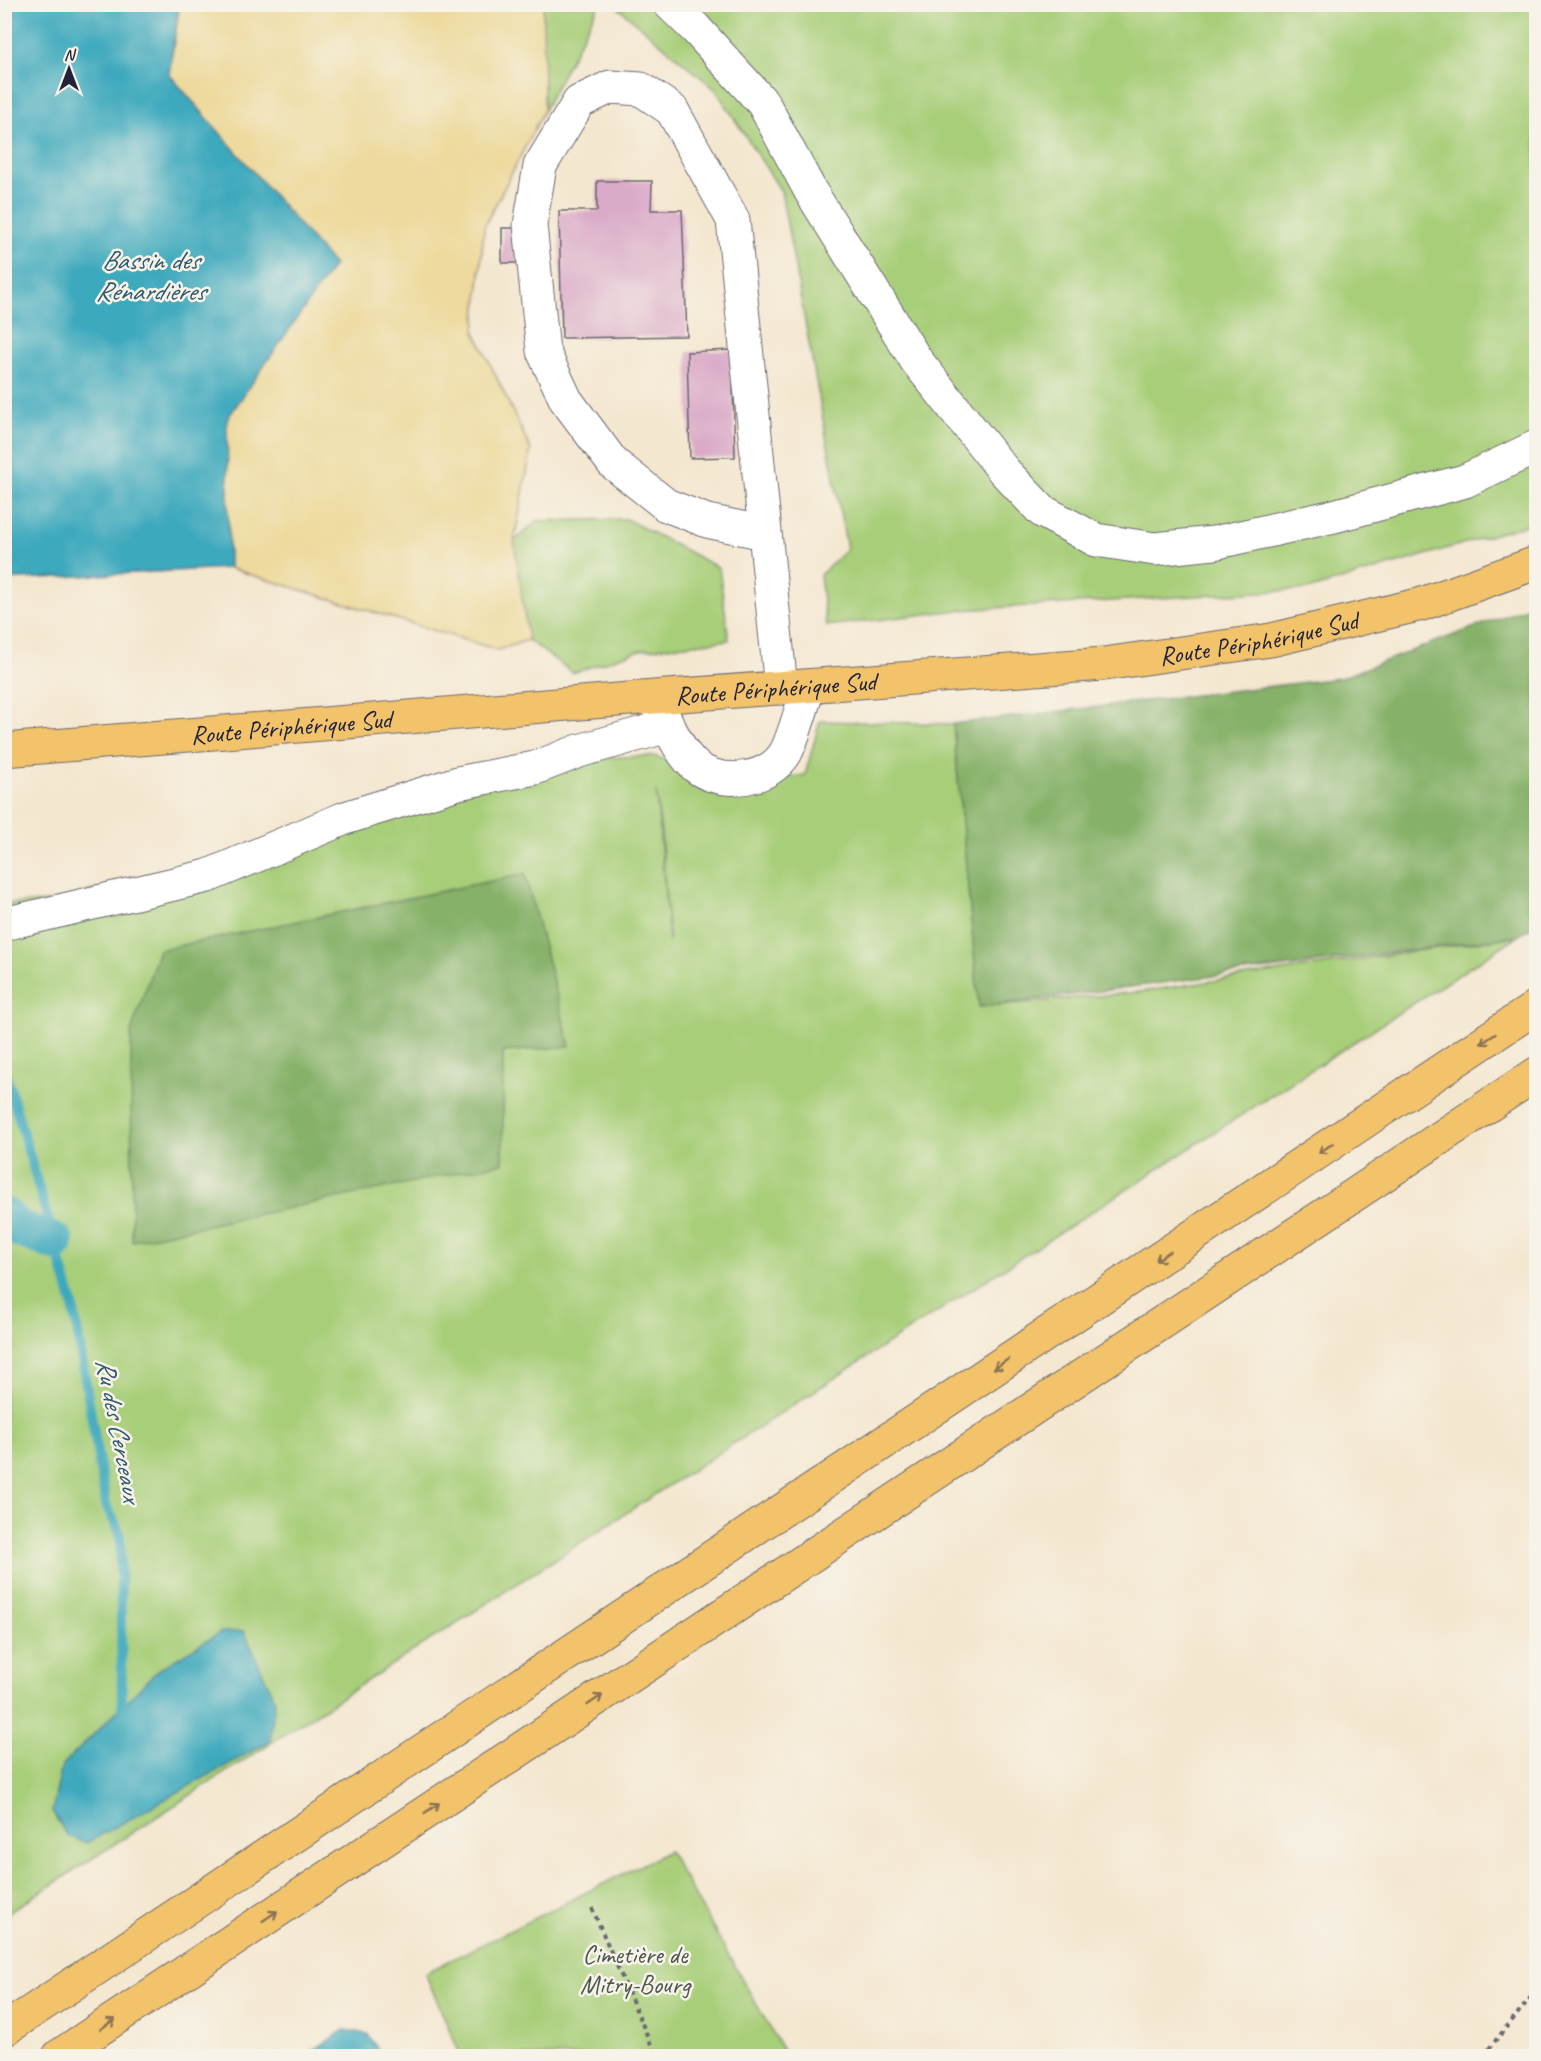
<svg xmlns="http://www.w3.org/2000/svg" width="1541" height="2061" font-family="Caveat,sans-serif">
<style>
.green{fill:#a7ce78;stroke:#64785a;stroke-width:1.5;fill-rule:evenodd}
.forest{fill:#85b168;stroke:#546a52;stroke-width:1.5}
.sand{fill:#eeda9e;stroke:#887e6c;stroke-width:1.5}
.water{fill:#3da9bd;stroke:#30667c;stroke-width:1.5}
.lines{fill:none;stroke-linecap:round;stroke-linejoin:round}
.stream{stroke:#3da9bd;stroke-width:10}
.canal{stroke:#3da9bd;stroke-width:38}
.building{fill:#daabc8}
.minor-casing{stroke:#6c676f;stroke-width:35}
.major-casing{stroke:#6c676f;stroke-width:35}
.highway-casing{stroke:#6c676f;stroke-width:35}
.path{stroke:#6c676f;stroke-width:4;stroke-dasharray:4.5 4.5;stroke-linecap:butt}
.minor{stroke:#fff;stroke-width:33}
.major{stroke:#f2c36a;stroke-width:33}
.highway{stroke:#f2c36a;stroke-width:33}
.oneway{stroke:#8a7252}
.labels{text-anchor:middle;stroke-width:5;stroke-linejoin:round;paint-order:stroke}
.street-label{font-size:26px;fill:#22223b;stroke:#f7f3e8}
.park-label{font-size:26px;fill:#4a564d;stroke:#f7f3e8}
.water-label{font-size:27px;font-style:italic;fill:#2d586f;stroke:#f7f3e8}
</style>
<rect width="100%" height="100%" fill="#f7f3e8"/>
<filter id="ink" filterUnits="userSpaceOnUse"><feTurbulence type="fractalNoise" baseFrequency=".0167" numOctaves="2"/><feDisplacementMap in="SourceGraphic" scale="12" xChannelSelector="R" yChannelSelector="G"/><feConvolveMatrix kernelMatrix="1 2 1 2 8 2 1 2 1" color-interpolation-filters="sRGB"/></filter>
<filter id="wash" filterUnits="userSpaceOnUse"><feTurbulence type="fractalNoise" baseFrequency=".008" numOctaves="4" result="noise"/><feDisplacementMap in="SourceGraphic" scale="24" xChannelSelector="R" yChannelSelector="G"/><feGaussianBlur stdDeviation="1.35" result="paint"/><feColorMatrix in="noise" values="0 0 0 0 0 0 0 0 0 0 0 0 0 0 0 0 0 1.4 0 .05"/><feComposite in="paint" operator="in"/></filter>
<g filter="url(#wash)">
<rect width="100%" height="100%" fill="#f4e7d0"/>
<path class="green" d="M543 5H599L544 110Z
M615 5H1536V522L1311 589 960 610 826 626 820 575 847 549 781 191 716 90Z
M626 519 719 568 729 640 640 650 573 673 528 640 514 541 537 521Z
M820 721 953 724 979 1007 1139 992 1518 936 5 1915 4 904 49 902 591 758 653 756 745 782 805 775ZM656 791 661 831 669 941V940ZM131 1032 569 1046 503 1052Z
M669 1851 786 2056H461L425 1973Z"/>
<path class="forest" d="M1536 604V924L1518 936 979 1007 953 724 1340 678Z
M525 874 570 1046 503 1052V1163L132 1241 131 1032 159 950Z"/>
<path class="sand" d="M180 5H543L544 110 484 227 475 332 531 450 514 541 528 640 498 650 229 568 227 419 334 265 169 74Z"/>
<path class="water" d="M5 4 179 5 169 74 334 265 227 419 229 568 5 580Z
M244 1631 275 1700 270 1741 87 1843 67 1836 52 1811 62 1766 159 1669 221 1632Z
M344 2030 368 2034 382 2056H305Z"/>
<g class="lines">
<path class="stream" d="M4 1068 73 1305 106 1505 120 1533 122 1706 127 1717"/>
<path class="canal" d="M4 1216 17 1228 55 1242"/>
</g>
<g id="blocks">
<path class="building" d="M597 181H652L651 210H682L687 336 562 338 559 211H597Z
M502 228H520V263H502Z
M732 350 735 457 690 458 687 352Z"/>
</g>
</g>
<g filter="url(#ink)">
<use href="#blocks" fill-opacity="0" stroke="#6c676f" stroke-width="1.5"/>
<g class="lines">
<defs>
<path id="minor" d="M670 4 695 28 763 103 811 192 916 360 1004 471 1042 511 1096 540 1155 549 1214 543 1330 517 1465 481 1536 447
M765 533 707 521 666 505 613 463 566 400 543 351 530 225 540 166 579 102 610 87 641 89 672 110 733 220 781 688
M659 707C668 725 682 758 699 769 725 786 770 780 786 752 795 734 802 705 809 686
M4 924 208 876 345 818 458 783 535 768 579 751 668 726"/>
<g id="major">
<path id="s1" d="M4 750 654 697 1104 664 1271 640 1422 604 1536 563"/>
</g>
<path id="highway" d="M4 2030 1536 1007
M59 2056 1536 1074"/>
</defs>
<use href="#minor" class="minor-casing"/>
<use href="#major" class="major-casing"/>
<use href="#highway" class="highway-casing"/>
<path class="path" d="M592 1908 656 2056
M1483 2056 1536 1991"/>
<use href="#minor" class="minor"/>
<use href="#major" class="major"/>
<use href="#highway" class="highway"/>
</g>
<defs><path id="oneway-shaft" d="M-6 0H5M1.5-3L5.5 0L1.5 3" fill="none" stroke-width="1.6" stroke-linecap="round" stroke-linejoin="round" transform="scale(1.5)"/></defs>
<g class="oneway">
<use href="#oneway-shaft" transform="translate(1488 1039) rotate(146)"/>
<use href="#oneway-shaft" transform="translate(1326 1148) rotate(146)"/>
<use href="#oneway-shaft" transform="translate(1163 1256) rotate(146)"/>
<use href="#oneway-shaft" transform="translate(1001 1364) rotate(146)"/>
<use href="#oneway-shaft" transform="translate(595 1700) rotate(-34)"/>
<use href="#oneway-shaft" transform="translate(432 1808) rotate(-34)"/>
<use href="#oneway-shaft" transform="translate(270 1916) rotate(-34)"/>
<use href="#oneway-shaft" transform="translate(108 2024) rotate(-34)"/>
</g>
</g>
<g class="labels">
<g class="street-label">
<text dy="9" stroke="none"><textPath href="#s1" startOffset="1260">Route Périphérique Sud</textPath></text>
<text dy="9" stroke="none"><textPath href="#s1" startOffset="774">Route Périphérique Sud</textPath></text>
<text dy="9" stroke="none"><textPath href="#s1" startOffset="288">Route Périphérique Sud</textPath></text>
</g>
<g class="park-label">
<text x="635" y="1963">Cimetière de<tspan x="635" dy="30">Mitry-Bourg</tspan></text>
</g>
<g class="water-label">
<text x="150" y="269">Bassin des<tspan x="150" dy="31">Rénardières</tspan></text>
<text transform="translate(119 1430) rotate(79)" y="9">Ru des Cerceaux</text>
</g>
</g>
<rect width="1541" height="2061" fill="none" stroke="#f7f3e8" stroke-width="24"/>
<g transform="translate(69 69)" stroke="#f7f3e8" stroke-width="4.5" paint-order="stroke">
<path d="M0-4.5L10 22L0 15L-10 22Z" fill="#22223b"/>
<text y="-9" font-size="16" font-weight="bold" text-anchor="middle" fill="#22223b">N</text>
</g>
</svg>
